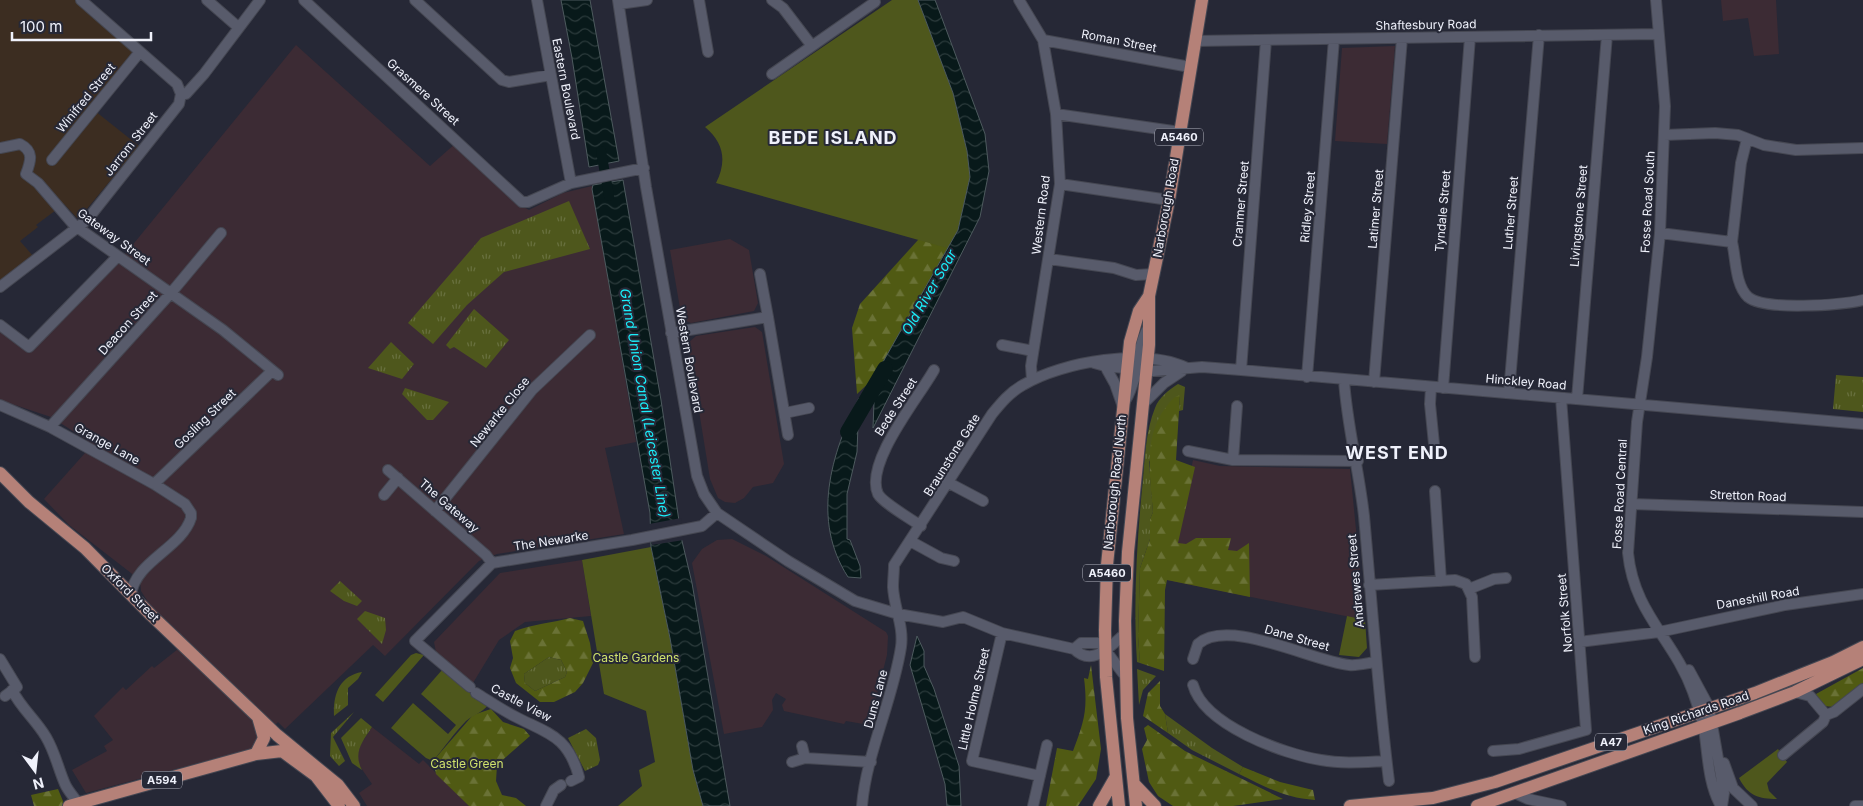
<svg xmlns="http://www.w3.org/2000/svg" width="1863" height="806" font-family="Inter,sans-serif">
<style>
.education{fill:#3c2b34}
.medical{fill:#3c2d21}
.grass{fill:url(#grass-tufts)}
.forest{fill:url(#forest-firs);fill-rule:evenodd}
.green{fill:#4e571c}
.water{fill:url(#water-waves);stroke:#4d5a5e}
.pier{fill:#262836}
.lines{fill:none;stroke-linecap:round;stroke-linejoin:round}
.canal{stroke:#08191a;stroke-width:10}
.river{stroke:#08191a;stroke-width:16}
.minor-casing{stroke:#454752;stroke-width:12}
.major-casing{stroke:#454752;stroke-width:14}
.minor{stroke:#585b6b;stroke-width:10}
.major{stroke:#b58178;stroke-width:12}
.labels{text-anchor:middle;stroke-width:4;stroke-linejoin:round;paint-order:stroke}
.shield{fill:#262836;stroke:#b3b5c0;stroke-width:1}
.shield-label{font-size:11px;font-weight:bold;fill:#eff1fb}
.street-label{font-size:12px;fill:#eff1fb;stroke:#262836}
.park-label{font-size:12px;fill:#d0e26c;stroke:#262836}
.water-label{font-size:14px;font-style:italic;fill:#1aeefa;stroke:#262836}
.district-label{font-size:18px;font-weight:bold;letter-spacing:1px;fill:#eff1fb;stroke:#262836}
</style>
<defs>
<pattern id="grass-tufts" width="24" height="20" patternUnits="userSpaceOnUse" patternTransform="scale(1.25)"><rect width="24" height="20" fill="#4e571c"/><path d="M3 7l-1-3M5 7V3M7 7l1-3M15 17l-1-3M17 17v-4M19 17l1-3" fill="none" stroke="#68703e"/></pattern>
<pattern id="forest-firs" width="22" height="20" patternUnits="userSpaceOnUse" patternTransform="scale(1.25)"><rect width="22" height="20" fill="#505a13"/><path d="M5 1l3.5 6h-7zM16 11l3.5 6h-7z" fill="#6a7236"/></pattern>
<pattern id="water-waves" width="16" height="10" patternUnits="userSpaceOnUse" patternTransform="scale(1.25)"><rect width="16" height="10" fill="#08191a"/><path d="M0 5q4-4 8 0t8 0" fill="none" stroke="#2c3b3c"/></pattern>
</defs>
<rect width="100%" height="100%" fill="#262836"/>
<path class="education" d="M1721 0H1776L1779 54 1754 56 1748 18 1723 21Z
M296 45 430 166 456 143 520 205 529 210 563 193 592 186 636 442 605 448 624 534 497 554 479 561 385 656 373 645 285 729 278 722 251 749 86 793 72 770 107 751 104 746 113 740 94 716 123 687 126 690 152 666 154 668 178 649 141 591 140 580 69 525 44 499 93 444 51 417 0 400V328L29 347 126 253Z
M1395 46 1387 144 1335 141 1342 48Z
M730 239 749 250 758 303 754 311 691 323 686 321 681 314 670 250Z
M755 327 762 332 784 464 773 483 753 487 744 498 735 503 725 502 718 498 710 479 688 343 696 336Z
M1193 460 1220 466 1350 469 1365 620 1167 580Z
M732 539 766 556 886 632 888 636 887 655 869 725 846 721 844 724 784 711 782 705 786 699 776 693 772 700 773 710 762 727 724 734 692 563 702 549 717 540Z
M582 560 591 616 525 622 499 640 473 683 436 652 434 642 500 573Z
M372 727 419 764 423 760 469 806H367L359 793 372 784 357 762V755L361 744Z"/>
<path class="medical" d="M0 0H77L134 52 90 107 139 146 81 216 77 218 64 204 36 225 38 227 20 241 33 256 0 281Z"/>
<path class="grass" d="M569 201 590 249 504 272 467 305 433 344 408 323 481 238Z
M474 309 509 340 486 368 454 347 450 349 446 345Z
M391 342 414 364 402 379 368 368Z
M1836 375 1863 377V412L1833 409Z
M1178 384 1185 387 1183 410 1179 411 1180 395 1149 462 1153 512 1150 519V539L1140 568 1138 636 1140 663 1137 662C1133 601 1137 540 1143 479 1145 456 1146 430 1155 408 1159 397 1169 390 1178 384Z
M405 388 449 402 433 420H427L402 394Z
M340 581 362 601 357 606 344 601 330 591Z
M365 611 385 618 386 630 382 644 357 619Z
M549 657 561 660 567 672 565 677 535 691 525 683 524 674Z
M1137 669 1156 676 1143 690 1139 705Z
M362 672 358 679 348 688V705L334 716C333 695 339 676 362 672Z
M354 712 333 737 345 761 339 766 330 756 331 733Z
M1165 714 1212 748 1243 767 1239 774 1192 750 1168 733Z
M361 718 372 727C362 742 353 753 362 770L352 763 341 738Z
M586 729 596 738 600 760 598 765 585 771 568 738Z"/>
<path class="forest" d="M958 230 875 377 857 394 852 328 860 304 918 240 927 235Z
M1180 395 1176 460 1195 467 1178 543 1186 544 1196 538H1231L1228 550 1237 551 1249 543 1250 597 1167 580 1165 590 1164 671 1140 663 1138 636 1140 568 1150 539V519L1153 512C1150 477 1143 436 1166 407 1170 402 1173 397 1180 395Z
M570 618 583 621 590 643 593 663 583 683 575 692 554 702H540L516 683 510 668 513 658 510 641 515 631C533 624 551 623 570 618ZM549 657 561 660 567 672 565 677 535 691 525 683 524 674Z
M1091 665 1101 749 1096 779 1078 806H1046L1057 748 1073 751C1084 722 1088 710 1084 678L1088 679Z
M1863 668V683L1834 707 1824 706 1817 701 1816 694Z
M1160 681V706L1165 714 1168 733 1143 716 1148 693Z
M491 709 503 722 524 729 530 736 497 765 496 781 502 795 516 798 526 806H469L436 774 433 761 473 715Z
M1148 725 1185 751 1283 799 1233 806H1173L1158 796 1149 782 1142 749 1147 740 1144 728Z
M1243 767 1280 782 1313 790 1315 800C1284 798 1266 787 1239 774Z
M58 789 65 806H34L31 795Z"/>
<path class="green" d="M892 0H918L953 92 967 151 970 177 958 230 947 248 716 183C727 161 724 143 705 127Z
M651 547 670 638 693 770 703 806H618L642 786 639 770 655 762 646 711 604 694 582 560Z
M1347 616 1365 620 1367 648 1359 657 1339 655Z
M416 653 424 655 383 702 375 695 411 655Z
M442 670 488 705C482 713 473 715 466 721 454 733 444 748 433 761L426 758 391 728 413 703 448 734 456 725 421 694Z
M1778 749 1787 762 1767 783 1769 791 1777 799C1759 799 1748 796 1739 778Z"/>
<path class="water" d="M561 0H590L619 161 589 167 572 58Z
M918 0H935L937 5 985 134 989 171 980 217 873 428 875 376 958 230 970 177 967 151 953 93Z
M623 180 661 400 682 541 692 583 730 806H703L693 770 670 638 651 547 650 513 592 189 593 185Z
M859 398 857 452 847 494V539L850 540 860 566 861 578 848 577C811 520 831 454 859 398Z
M917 636 924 651V666L934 689 959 766 961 806H947L945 784 910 665Z"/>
<path class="pier" d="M681 518 684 540 652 545 649 524Z"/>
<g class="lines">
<path class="canal" d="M601 151 609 196"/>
<path class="river" d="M848 432 885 369"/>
<defs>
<path id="minor" d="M81 0 177 84 181 94
M207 0 238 27
M304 0 522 202H528L571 183 644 168
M415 0 502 80 509 82 551 75
M537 0 571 183
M618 0 646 187 697 476 704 494 717 513 788 561 855 601 898 614 932 620 943 622 963 617 1002 633 1074 649C1093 668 1111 645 1126 633
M699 0 708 52
M772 0 783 8 812 46
M1019 0 1043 40 1056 114 1060 184 1031 366 1032 380
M1656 0 1665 106 1660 233 1647 357 1637 422 1628 553C1634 614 1674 639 1693 692 1697 704 1702 717 1704 729 1708 754 1708 784 1721 806
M619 4 647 0
M1043 40 1190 67
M1195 41 1658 34
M772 74 875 2
M1056 114 1180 132
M1664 135 1715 133 1738 135 1764 145 1796 150 1863 148
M0 148 20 144C34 151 31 161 26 174L38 183 74 225 223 330 278 375
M52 160 139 53
M1060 184 1169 200
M1660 233 1732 242C1736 258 1735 285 1748 297 1765 311 1841 305 1863 300
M1732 242 1741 163 1747 139
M1049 259 1114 268 1136 275 1154 274
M0 287 87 220 179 104 181 94H186L204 74 260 0
M768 317 788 435
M0 325 29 347 118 256
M671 333 768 317 760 274
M1002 345 1033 351
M1094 363 1105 366 1153 371 1202 367 1241 370 1863 424
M1133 363C1142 351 1141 336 1150 325
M1105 366 1115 384 1122 404
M1241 370 1266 40
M1307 377 1334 39
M1344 380C1347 426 1359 470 1364 516 1372 604 1378 693 1389 781
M1374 382 1402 38
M1431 387 1430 404 1435 454
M1443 388 1470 37
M1509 393 1539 35
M1577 399 1607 35
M1123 404C1133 392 1132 377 1141 366
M0 405 50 427 154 484 185 504 191 513V518
M1142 405 1164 383 1182 371
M785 413 809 408
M50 427 171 293 221 233
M1188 451 1233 460 1358 461
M1233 460 1237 406
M388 470 486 555 492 563
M949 483 983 501
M154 484 272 371
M1435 491 1441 581
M384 495 398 478
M1632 504 1863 512
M435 511 532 390 590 335
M921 526C911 519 883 503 878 494 864 463 919 397 934 370
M910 541 941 558 954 561
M1369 585 1455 580 1466 584 1472 597 1475 657
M1469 589 1494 579 1506 578
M131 595C135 561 181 549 191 518
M1002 633 972 761 1040 776
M1579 642 1659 632 1785 605 1863 594
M1074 649 1081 643H1100L1125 676
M0 659 17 687 5 696
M1193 659 1198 644C1228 617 1312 661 1349 665 1358 666 1367 663 1376 662
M1689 670 1709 707 1724 793 1722 806
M1193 685C1204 725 1283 754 1321 760 1343 764 1364 762 1386 761
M470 687 415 641 492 563 632 540 702 526 717 513
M12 690C21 708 36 720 46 737 55 752 58 768 65 784 68 791 74 797 78 803
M1795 692 1810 696 1826 715
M476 693C489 701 502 710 516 717 549 734 568 736 579 777L571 781
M802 746 805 758
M1493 751 1519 749 1586 730 1561 398
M1783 755 1823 722 1826 715 1834 712 1863 689
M792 762 805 758 871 762
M1724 763 1733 788 1752 806
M1515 793 1528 799 1561 806
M546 806 554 790 561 785
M862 806C866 754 893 700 901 647 904 626 894 608 893 587 893 580 894 572 894 565L992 414C1001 403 1010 392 1023 385 1063 361 1145 348 1187 368
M1033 806 1047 745
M1855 806H1863"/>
<path id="major" d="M0 473 29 502 85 548 151 615 277 735 338 785 354 806
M256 754 264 738 258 717
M1135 785 1155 806
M69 806 256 754 282 751 316 776 339 806
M1099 806 1115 778
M1119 806 1106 677 1105 630 1107 565 1130 342 1139 311 1149 296
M1136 806 1127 718 1125 621 1128 552 1149 345V296L1169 200 1202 0
M1350 806 1433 798 1495 782 1755 693 1833 662 1863 647
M1477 806 1740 713 1795 692 1863 659"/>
</defs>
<use href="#minor" class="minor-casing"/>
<use href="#major" class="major-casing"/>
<use href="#minor" class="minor"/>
<use href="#major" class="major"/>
</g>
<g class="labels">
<g class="shield">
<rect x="1155" y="128.5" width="48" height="17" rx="4"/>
<rect x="1083" y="564.5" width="48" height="17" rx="4"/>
<rect x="1595" y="733.5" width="32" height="17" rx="4"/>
<rect x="142" y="771.5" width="40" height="17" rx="4"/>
</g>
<g class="shield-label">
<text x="1179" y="141">A5460</text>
<text x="1107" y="577">A5460</text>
<text x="1611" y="746">A47</text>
<text x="162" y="784">A594</text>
</g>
<g class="street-label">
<text transform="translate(1426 25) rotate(-1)" y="4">Shaftesbury Road</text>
<text transform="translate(1119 41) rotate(11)" y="4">Roman Street</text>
<text transform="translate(566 89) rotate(79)" y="4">Eastern Boulevard</text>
<text transform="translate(423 92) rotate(42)" y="4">Grasmere Street</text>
<text transform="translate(86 98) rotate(-51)" y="4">Winifred Street</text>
<text transform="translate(131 144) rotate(-52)" y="4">Jarrom Street</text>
<text transform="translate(1648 202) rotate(-87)" y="4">Fosse Road South</text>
<text transform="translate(1241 204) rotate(-85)" y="4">Cranmer Street</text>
<text transform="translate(1308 207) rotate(-85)" y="4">Ridley Street</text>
<text transform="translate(1166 208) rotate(-80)" y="4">Narborough Road</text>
<text transform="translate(1376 209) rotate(-85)" y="4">Latimer Street</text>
<text transform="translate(1443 211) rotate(-85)" y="4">Tyndale Street</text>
<text transform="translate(1511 213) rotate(-85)" y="4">Luther Street</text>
<text transform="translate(1041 215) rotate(-83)" y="4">Western Road</text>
<text transform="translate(1579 216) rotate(-85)" y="4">Livingstone Street</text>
<text transform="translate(114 237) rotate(36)" y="4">Gateway Street</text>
<text transform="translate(128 323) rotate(-48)" y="4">Deacon Street</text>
<text transform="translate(689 360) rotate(80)" y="4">Western Boulevard</text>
<text transform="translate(1526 382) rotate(5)" y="4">Hinckley Road</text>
<text transform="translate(896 407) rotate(-57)" y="4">Bede Street</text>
<text transform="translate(500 412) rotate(-51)" y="4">Newarke Close</text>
<text transform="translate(205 419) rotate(-44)" y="4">Gosling Street</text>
<text transform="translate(107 444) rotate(29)" y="4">Grange Lane</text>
<text transform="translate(952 455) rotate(-58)" y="4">Braunstone Gate</text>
<text transform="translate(1115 482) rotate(-84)" y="4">Narborough Road North</text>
<text transform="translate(1620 494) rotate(-87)" y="4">Fosse Road Central</text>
<text transform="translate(1748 496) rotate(2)" y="4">Stretton Road</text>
<text transform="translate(449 506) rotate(41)" y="4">The Gateway</text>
<text transform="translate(551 541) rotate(-9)" y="4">The Newarke</text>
<text transform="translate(1356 581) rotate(-95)" y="4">Andrewes Street</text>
<text transform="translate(130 593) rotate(45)" y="4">Oxford Street</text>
<text transform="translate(1758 598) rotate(-10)" y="4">Daneshill Road</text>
<text transform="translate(1565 613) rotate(-95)" y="4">Norfolk Street</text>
<text transform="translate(1297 638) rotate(16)" y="4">Dane Street</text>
<text transform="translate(876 699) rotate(-75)" y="4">Duns Lane</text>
<text transform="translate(974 699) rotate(-77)" y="4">Little Holme Street</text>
<text transform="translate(521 703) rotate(28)" y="4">Castle View</text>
<text transform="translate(1696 713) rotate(-19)" y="4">King Richards Road</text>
</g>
<g class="park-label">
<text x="636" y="662">Castle Gardens</text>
<text x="467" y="768">Castle Green</text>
</g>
<g class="water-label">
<text transform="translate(929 292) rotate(-60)" y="5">Old River Soar</text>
<text transform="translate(645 403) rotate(80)" y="5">Grand Union Canal (Leicester Line)</text>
</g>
<g class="district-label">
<text x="833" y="144">BEDE ISLAND</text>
<text x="1397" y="459">WEST END</text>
</g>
</g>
<g transform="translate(35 771) rotate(165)" stroke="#262836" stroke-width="4" paint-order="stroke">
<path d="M0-4L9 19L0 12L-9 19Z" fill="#eff1fb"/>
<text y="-8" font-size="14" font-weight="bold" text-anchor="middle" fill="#eff1fb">N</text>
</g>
<path d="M12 32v8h139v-8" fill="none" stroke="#eff1fb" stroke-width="2.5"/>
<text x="20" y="32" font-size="15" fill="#eff1fb" stroke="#262836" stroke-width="4" paint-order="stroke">100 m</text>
</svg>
